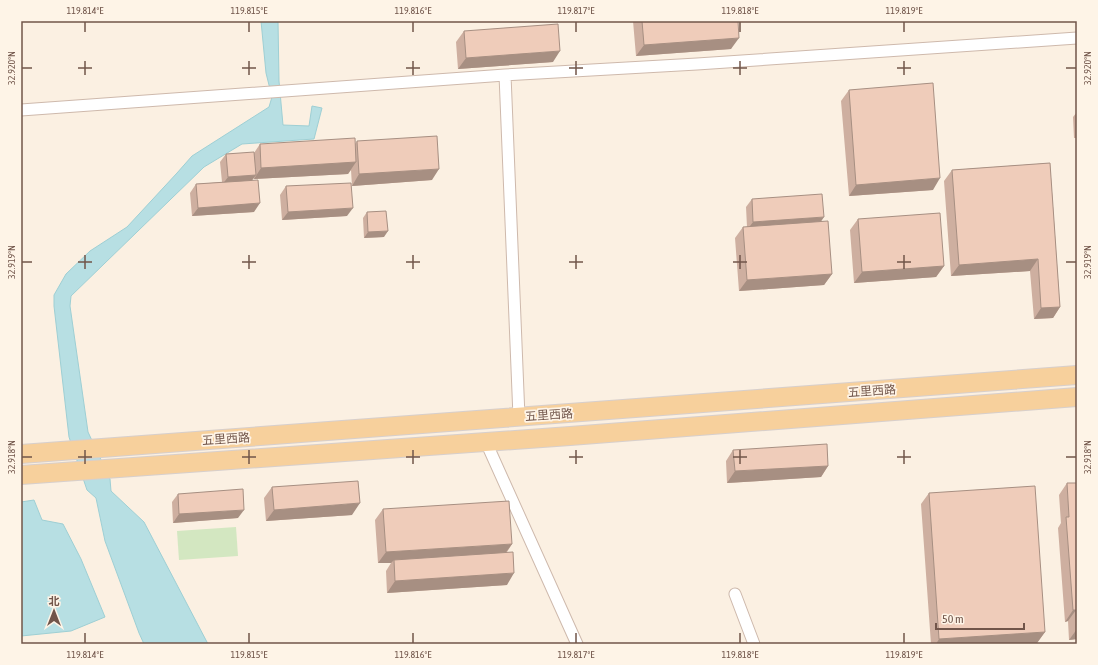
<svg xmlns="http://www.w3.org/2000/svg" width="1098" height="665" font-family="'Asap Condensed','Noto Sans SC',sans-serif">
<style>
.green{fill:#d3e7c1}
.water{fill:#b7dfe3;stroke:#9ecfd4}
.lines{fill:none;stroke-linecap:round;stroke-linejoin:round}
.minor-casing{stroke:#ceb9ac;stroke-width:13}
.primary-casing{stroke:#d7cfcc;stroke-width:20}
.minor{stroke:#fff;stroke-width:11}
.primary{stroke:#f7d09c;stroke-width:18}
.wall{fill:#ceafa0}
.shaded-wall{fill:#a78f82}
.building{fill:#efccba;stroke:#a78f82}
.ticks{fill:none;stroke:#71554a;stroke-width:1.5}
.labels{text-anchor:middle;stroke-width:3.5;stroke-linejoin:round;paint-order:stroke}
.street-label{font-size:12px;fill:#71554a;stroke:#fef4e7}
.neatline{fill:none;stroke:#71554a;stroke-width:1.5}
.ticks-label{font-size:10px;text-anchor:middle;fill:#71554a}
</style>
<rect width="100%" height="100%" fill="#fbf0e2"/>
<path class="green" d="M236 527 238 556 179 560 177 531Z"/>
<path class="water" d="M261 21H278L279 81 283 125 309 126 312 106 322 108 314 139 242 144 204 167 71 296 70 306 88 432 110 479 111 491 144 522 208 644H144L139 633 105 541 96 498 87 490 69 437 54 306V295L66 274 90 251 127 227 177 173 192 156 269 107 272 97 266 73Z
M34 500 42 520 63 524 81 559 105 617 71 631 21 636V502Z"/>
<g class="lines">
<defs>
<path id="minor" d="M505 75 519 417
M21 110 505 75 697 64 1077 38
M486 442 577 644
M735 594 754 644"/>
<path id="primary" d="M21 454 1077 375
M21 475 570 436 1077 397"/>
</defs>
<use href="#minor" class="minor-casing"/>
<use href="#primary" class="primary-casing"/>
<use href="#minor" class="minor"/>
<use href="#primary" class="primary"/>
</g>
<path class="wall" d="M633 21H738L731 49 636 56Z
M464 31 553 62 458 69 456 42Z
M849 90 933 190 849 196 841 101Z
M1077 112V138H1074L1073 117Z
M357 141 432 180 352 186 351 170 348 174 254 179V178L252 180 254 212 192 216 190 193 196 184 222 182 220 162 226 154 254 153 260 144H355Z
M1050 163 1060 307 1053 318 1034 319 1030 271 951 276 944 181 952 170Z
M286 186 347 216 282 220 280 195Z
M752 199 820 222 832 274 824 285 739 291 735 238 743 227H747L746 207Z
M367 212 384 237 364 238 363 218Z
M858 219 944 266 936 277 854 283 850 230Z
M733 450 828 466 821 477 727 483 726 461Z
M1067 483H1077V639L1069 640 1068 621 1065 622 1058 528 1061 523 1059 495Z
M272 487 352 515 266 521 264 498Z
M929 493 1045 632 1037 643 1021 644H931L921 504Z
M178 494 238 518 173 523 172 502Z
M383 509 512 544 507 552V585L387 593 386 571 391 563H378L375 520Z"/>
<path class="shaded-wall" d="M739 38 731 49 636 56 644 45Z
M560 51 553 62 458 69 466 58Z
M356 162 348 174 254 179 261 168Z
M439 169 432 180 352 186 359 174Z
M256 175 250 183 222 185 228 177Z
M940 178 933 190 849 196 856 185Z
M260 203 254 212 192 216 198 208Z
M353 208 347 216 282 220 288 212Z
M824 217 818 226 747 230 753 222Z
M388 231 384 237 364 238 368 232Z
M1038 259 1030 271 951 276 959 265Z
M944 266 936 277 854 283 862 272Z
M832 274 824 285 739 291 747 280Z
M1060 307 1053 318 1034 319 1041 308Z
M828 466 821 477 727 483 735 471Z
M360 503 352 515 266 521 274 510Z
M244 510 238 518 173 523 179 514Z
M512 544 504 555 394 560 391 563H378L386 552Z
M514 573 507 585 387 593 395 581Z
M1073 610H1076L1068 621 1065 622Z
M1077 629V639L1069 640Z
M1045 632 1037 643 1021 644H936L939 639Z"/>
<path class="building" d="M642 21H738L739 38 644 45Z
M558 24 560 51 466 58 464 31Z
M933 83 940 178 856 185 849 90Z
M437 136 439 169 359 174 357 141Z
M355 138 356 162 261 168 260 144Z
M254 152 256 175 228 177 226 154Z
M1050 163 1060 307 1041 308 1038 259 959 265 952 170Z
M258 180 260 203 198 208 196 184Z
M351 183 353 208 288 212 286 186Z
M822 194 824 217 753 222 752 199Z
M386 211 388 231 368 232 367 212Z
M940 213 944 266 862 272 858 219Z
M828 221 832 274 747 280 743 227Z
M827 444 828 466 735 471 733 450Z
M358 481 360 503 274 510 272 487Z
M1067 483H1077V624L1076 610H1073L1066 517H1069Z
M1035 486 1045 632 939 639 929 493Z
M243 489 244 510 179 514 178 494Z
M509 501 512 544 386 552 383 509Z
M513 552 514 573 395 581 394 560Z"/>
<path class="ticks" d="M85 22V32M249 22V32M413 22V32M576 22V32M740 22V32M904 22V32M85 61V75M249 61V75M413 61V75M576 61V75M740 61V75M904 61V75M22 68H32M78 68H92M242 68H256M406 68H420M569 68H583M733 68H747M897 68H911M1066 68H1076M85 255V269M249 255V269M413 255V269M576 255V269M740 255V269M904 255V269M22 262H32M78 262H92M242 262H256M406 262H420M569 262H583M733 262H747M897 262H911M1066 262H1076M85 450V464M249 450V464M413 450V464M576 450V464M740 450V464M904 450V464M22 457H32M78 457H92M242 457H256M406 457H420M569 457H583M733 457H747M897 457H911M1066 457H1076M85 633V643M249 633V643M413 633V643M576 633V643M740 633V643M904 633V643"/>
<g class="labels">
<g class="street-label">
<text transform="translate(872 391) rotate(-4)" y="4">五里西路</text>
<text transform="translate(549 415) rotate(-4)" y="4">五里西路</text>
<text transform="translate(226 439) rotate(-4)" y="4">五里西路</text>
</g>
</g>
<rect width="1098" height="665" fill="none" stroke="#fef4e7" stroke-width="44"/>
<g transform="translate(54 611)" stroke="#fef4e7" stroke-width="3" paint-order="stroke">
<path d="M0-3L7 15L0 10L-7 15Z" fill="#71554a"/>
<text y="-6" font-size="11" font-weight="bold" text-anchor="middle" fill="#71554a">北</text>
</g>
<path d="M936 623v6h88v-6" fill="none" stroke="#71554a" stroke-width="2"/>
<text x="942" y="623" font-size="12" fill="#71554a" stroke="#fef4e7" stroke-width="3" paint-order="stroke">50 m</text>
<rect x="22" y="22" width="1054" height="621" class="neatline"/>
<g class="ticks-label">
<text x="85" y="14">119.814°E</text>
<text x="249" y="14">119.815°E</text>
<text x="413" y="14">119.816°E</text>
<text x="576" y="14">119.817°E</text>
<text x="740" y="14">119.818°E</text>
<text x="904" y="14">119.819°E</text>
<text transform="translate(11 68) rotate(-90)" y="4">32.920°N</text>
<text transform="translate(1087 68) rotate(-90)" y="4">32.920°N</text>
<text transform="translate(11 262) rotate(-90)" y="4">32.919°N</text>
<text transform="translate(1087 262) rotate(-90)" y="4">32.919°N</text>
<text transform="translate(11 457) rotate(-90)" y="4">32.918°N</text>
<text transform="translate(1087 457) rotate(-90)" y="4">32.918°N</text>
<text x="85" y="658">119.814°E</text>
<text x="249" y="658">119.815°E</text>
<text x="413" y="658">119.816°E</text>
<text x="576" y="658">119.817°E</text>
<text x="740" y="658">119.818°E</text>
<text x="904" y="658">119.819°E</text>
</g>
</svg>
